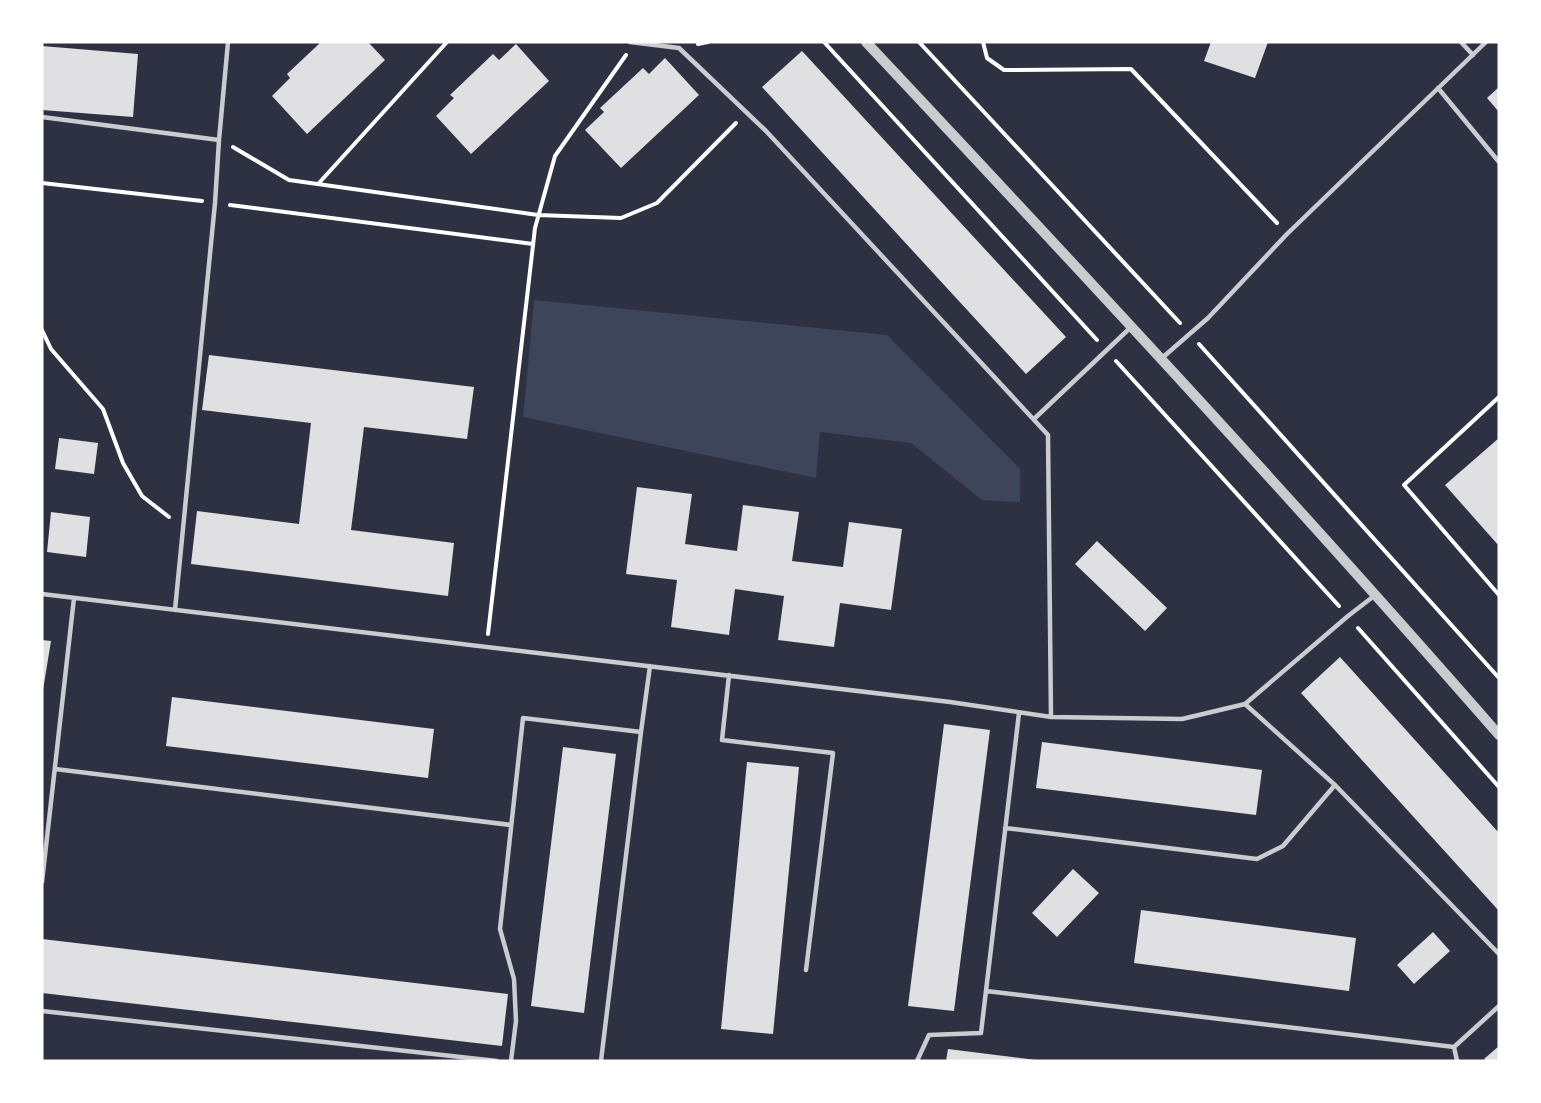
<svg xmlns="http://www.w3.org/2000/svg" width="1541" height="1103" font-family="'Golos Text',sans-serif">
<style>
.green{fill:#3c4559}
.building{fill:#e0e0e3}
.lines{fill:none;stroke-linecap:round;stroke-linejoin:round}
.path{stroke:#fff;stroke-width:4}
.service{stroke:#caccd0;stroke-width:4.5}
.tertiary{stroke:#caccd0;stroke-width:10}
</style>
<rect width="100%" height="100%" fill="#2d3142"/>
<path class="green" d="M534 300 887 335 1020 469V502L982 500 911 443 820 432 816 478 523 417Z"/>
<path class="building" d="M321 42H368L385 60 307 134 272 96 290 78 287 74Z
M1211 42H1268L1255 78 1204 61Z
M516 44 549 81 471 154 436 116 454 98 450 95 493 54 499 60Z
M42 46 138 54 133 117 42 110Z
M802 51 1066 337 1026 374 762 87Z
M665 58 699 95 621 168 585 130 604 112 600 108 643 68 649 74Z
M1499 87V112L1487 98Z
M209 355 474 387 467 439 364 427 351 530 454 543 448 596 191 564 197 511 299 524 311 423 202 410Z
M59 438 98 443 94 474 55 469Z
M1499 438V546L1445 485Z
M637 487 692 494 685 544 737 551 743 505 799 512 792 561 843 567 849 522 902 529 891 610 840 603 834 647 778 640 784 596 735 589 729 635 671 627 677 580 626 574Z
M51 512 90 517 86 557 47 552Z
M1097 541 1167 608 1145 631 1075 564Z
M42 640 51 641 43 690 42 689Z
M1340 657 1499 833V911L1301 693Z
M172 697 434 729 428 778 166 746Z
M944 724 990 730 954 1011 908 1006Z
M1042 742 1262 770 1256 815 1036 788Z
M563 747 616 754 584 1013 531 1006Z
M747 762 799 767 773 1034 721 1029Z
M1073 869 1099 893 1057 937 1032 913Z
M1141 910 1356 938 1349 991 1134 963Z
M1433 932 1450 951 1414 984 1397 965Z
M42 939 508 994 502 1046 42 993Z
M1499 1046V1061H1486L1484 1059Z
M948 1049 1036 1060V1061H946Z"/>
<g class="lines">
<path class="path" d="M824 42 1097 340
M919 42 1180 323
M983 42 987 58 1004 70 1131 69 1277 223
M698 44 708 42
M233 147 289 180 538 215 621 218 657 203 736 123
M42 183 202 201
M319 183 447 42
M230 205 533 244
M42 330 51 349 103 409 123 463 142 496 169 517
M1199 344 1499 678
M1116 361 1339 606
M1499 397 1404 485 1499 595
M1358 628 1499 787
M488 634 535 228 555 156 626 55"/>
<path class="service" d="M630 42 679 48 766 131 1048 435 1051 717
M1461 42 1473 55
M1438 88 1499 162
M42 117 219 140 215 203 175 610
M219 140 228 42
M1162 358 1208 318 1287 234 1486 42
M1034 419 1130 328
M42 594 950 702 1051 717 1182 719 1245 704 1348 616 1374 596
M729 675 722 740 833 753 806 970
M1245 704 1335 785 1499 954
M55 769 511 825
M1005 828 1257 859 1283 846 1335 785
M42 882 74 598
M986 991 1454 1047 1457 1061
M42 1011 497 1061
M1454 1047 1499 1006
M511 1061 516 1021 514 979 500 929 523 718 641 732 650 666
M601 1061 641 732
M917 1061 929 1035 981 1033 1019 713"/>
<path class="tertiary" d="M866 42C1080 270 1293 499 1499 735"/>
</g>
<rect width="1541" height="1103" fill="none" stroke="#ffffff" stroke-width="87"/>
</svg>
